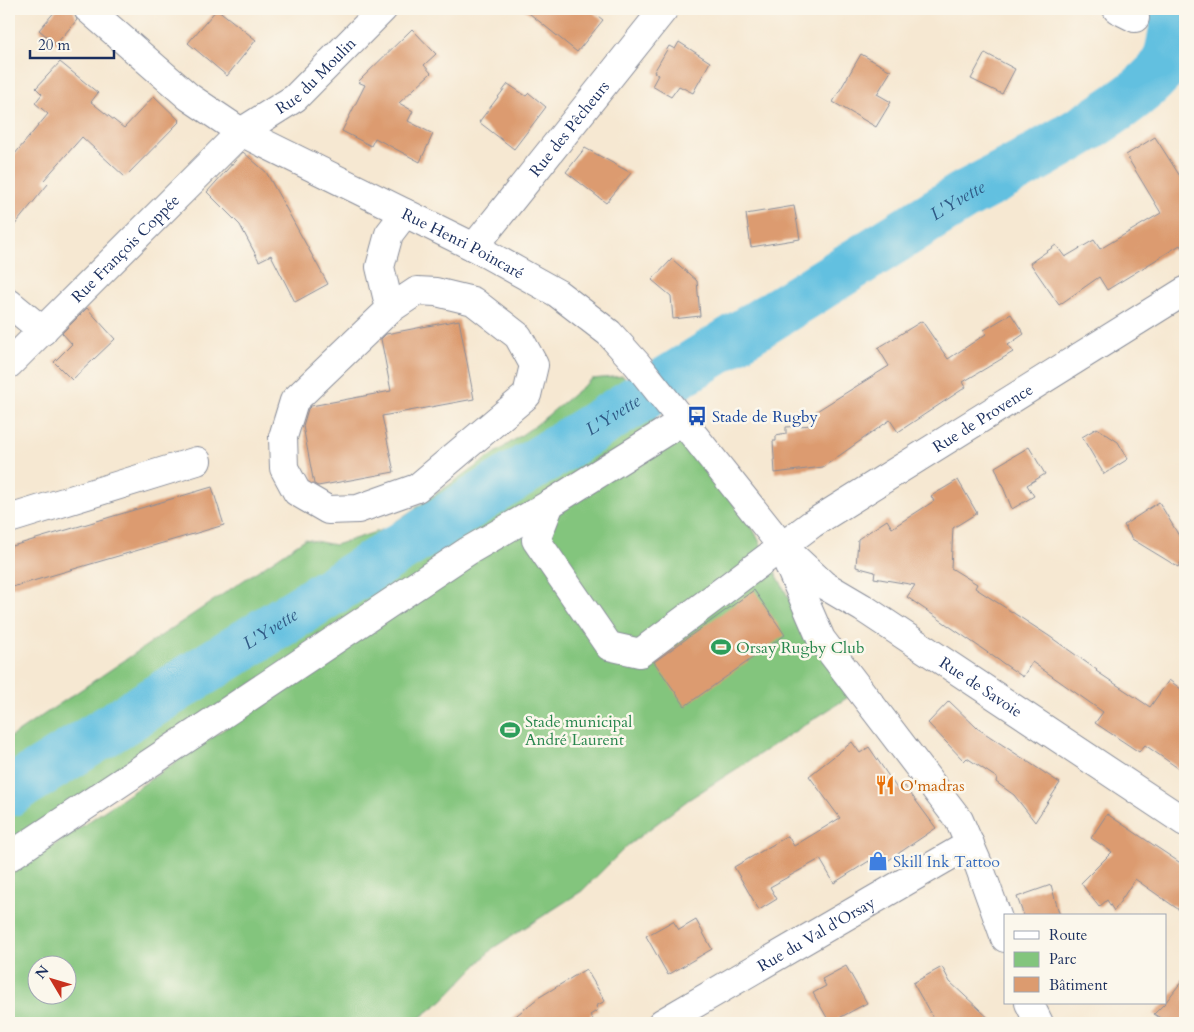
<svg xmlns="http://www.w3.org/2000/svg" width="1194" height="1032" font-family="Cardo,serif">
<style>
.green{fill:#83c57d;stroke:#4f7a6e;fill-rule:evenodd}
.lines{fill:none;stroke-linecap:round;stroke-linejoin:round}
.river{stroke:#62c0e0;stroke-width:50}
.building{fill:#dc9b6f}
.minor-casing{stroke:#888c98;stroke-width:30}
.minor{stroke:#fff;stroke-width:28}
.labels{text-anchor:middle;stroke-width:5;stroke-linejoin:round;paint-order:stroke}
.street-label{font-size:16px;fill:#1b2f5e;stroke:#fbf7ec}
.transit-label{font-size:16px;fill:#164399;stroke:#fbf7ec;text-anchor:start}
.leisure-label{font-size:16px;fill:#27864d;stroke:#fbf7ec;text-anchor:start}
.food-label{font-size:16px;fill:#c56008;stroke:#fbf7ec;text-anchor:start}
.shop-label{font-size:16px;fill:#366cbe;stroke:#fbf7ec;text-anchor:start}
.water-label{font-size:18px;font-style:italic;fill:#305a85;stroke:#fbf7ec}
</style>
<rect width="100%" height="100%" fill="#fbf7ec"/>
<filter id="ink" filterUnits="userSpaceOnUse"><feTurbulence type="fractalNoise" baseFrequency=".02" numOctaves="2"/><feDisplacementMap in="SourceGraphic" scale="10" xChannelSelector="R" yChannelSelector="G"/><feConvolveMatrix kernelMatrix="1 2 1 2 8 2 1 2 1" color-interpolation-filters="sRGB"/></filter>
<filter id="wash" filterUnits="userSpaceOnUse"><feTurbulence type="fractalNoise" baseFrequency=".0096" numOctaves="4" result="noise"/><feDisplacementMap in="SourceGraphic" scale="20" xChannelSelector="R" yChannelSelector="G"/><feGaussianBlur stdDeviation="1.12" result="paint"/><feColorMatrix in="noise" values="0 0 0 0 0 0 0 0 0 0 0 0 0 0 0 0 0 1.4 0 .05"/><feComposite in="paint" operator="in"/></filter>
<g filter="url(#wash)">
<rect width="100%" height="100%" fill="#f6e8d2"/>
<path class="green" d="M623 376 656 417 651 430 9 851V738L305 539 335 545 385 529 536 425 592 379Z
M678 432 753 529 798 616 853 694 688 800 627 846 582 891 493 948 443 1000 413 1023H9V876L508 535ZM38 964H68V994H38Z"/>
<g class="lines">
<path class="river" id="s1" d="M9 792 962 197C1006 173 1152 101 1168 57 1173 42 1174 24 1177 9"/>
</g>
<g id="blocks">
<path class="building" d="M57 9H73L77 20 56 44 39 30Z
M217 9 256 40 227 76 188 43Z
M524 9H589L603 20 577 52Z
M412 29 436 54 424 65 431 73 399 103 413 111 408 121 433 134 420 162 375 138 371 146 342 131 365 85 358 82Z
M679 42 710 62 693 93 679 86 671 97 652 86 658 75 654 72 669 46 675 49Z
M985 53 1015 69 1002 94 971 79Z
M861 54 891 71 877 94 891 102 876 127 833 102Z
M60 62 98 93 91 102 124 128 154 96 180 121 125 177 82 137 44 180 48 184 9 232V161L48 114 35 103 42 94 36 88Z
M508 84 526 96 529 93 546 107 514 149 479 122Z
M1155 137 1185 184V254L1180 245 1107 290 1099 277 1059 305 1030 263 1056 245 1065 257 1094 240 1100 249 1161 213 1126 155Z
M585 148 631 173 606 203 566 172Z
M243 152 266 172 328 284 295 302 271 255 259 261 240 225 207 192Z
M794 206 800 239 751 247 746 214Z
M672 259 697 281 700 316 673 319 671 296 652 280Z
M87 308 115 339 72 380 54 362 72 344 62 333Z
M1011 314 1024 334 1008 345 1013 352 963 382 966 387 898 432 890 420 823 467 775 473 773 441H776V436L786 434V427L812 425 807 417 889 366 878 348 922 321 948 359 986 334 984 330Z
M459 320 474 399 382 416 394 472 318 486 314 484 303 426 308 409 311 406 391 391 381 339 386 334Z
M1097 428 1118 442 1128 459 1104 474 1082 437Z
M1029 447 1045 474 1027 485 1034 496 1012 509 995 467Z
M958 480 977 513 953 528 951 568 977 584 975 588 1049 636 1097 670 1096 671 1150 707 1169 680 1185 692V773L1145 745 1139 752 1095 723 1103 712 1032 662 1023 677 907 597 915 585 874 578 875 572 856 567 858 539 887 520 892 528 934 501 931 496Z
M212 487 224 525 9 588V547Z
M1159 502 1185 546V555L1178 567 1132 539 1124 525Z
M754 590 785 635 685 706 654 662Z
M949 701 977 728 1060 783 1035 822 1014 795 996 782 997 778 967 758 964 761 928 723Z
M852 742 860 753 869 747 898 790 905 786 936 828 874 870 869 861 834 883 820 859 770 887 777 899 759 910 734 867 788 836 794 846 840 818 809 776Z
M1107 814 1185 866V914L1135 879 1114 911 1107 900 1099 907 1081 883 1112 852 1091 838Z
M1051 885 1060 916H1024L1017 897Z
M696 920 712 949 668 975 646 936 673 921 679 930Z
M846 966 867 1003 830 1023 813 993 826 986 822 979Z
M942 967 950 982 994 1023H936L913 983Z
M586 969 605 1001 596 1006 598 1010 590 1015 595 1023H507L538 998Z
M1185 977V1023H1168L1154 1014 1165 1003Z"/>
</g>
</g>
<g filter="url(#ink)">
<use href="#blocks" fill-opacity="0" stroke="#888c98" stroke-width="1"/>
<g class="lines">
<defs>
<g id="minor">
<path id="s2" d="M88 9 189 97 241 132 474 247 557 293 609 333 637 364 781 545 824 585 863 608 1185 822"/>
<path d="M1117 9 1135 18"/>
<path id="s3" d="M474 247 664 9"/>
<path d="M9 303 43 331"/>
<path d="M390 309 417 291 436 292 473 301 518 336 534 365 527 395 417 488 358 509 328 510 297 492 284 468 283 437 294 401 390 309 380 267 389 234 405 213"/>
<path id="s4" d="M9 364 241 132 295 98 383 9"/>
<path id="s5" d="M550 504 536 540 609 646 640 653 812 524 1185 291"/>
<path d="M9 519 197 461"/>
<path d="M784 554 821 639 959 820 979 866 1005 938"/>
<path d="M9 857 468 551 550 504 684 420"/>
<path d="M1029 1003 1039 1023"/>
<path id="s6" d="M662 1023 970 844"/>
</g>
</defs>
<use href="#minor" class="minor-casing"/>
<use href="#minor" class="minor"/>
</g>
</g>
<defs>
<symbol id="bus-bare" viewBox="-9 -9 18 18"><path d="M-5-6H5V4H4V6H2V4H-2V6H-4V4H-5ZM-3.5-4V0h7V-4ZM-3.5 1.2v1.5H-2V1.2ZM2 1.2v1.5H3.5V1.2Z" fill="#1a4fb4" stroke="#fbf7ec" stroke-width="2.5" paint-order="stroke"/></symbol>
<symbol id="stadium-bare" viewBox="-9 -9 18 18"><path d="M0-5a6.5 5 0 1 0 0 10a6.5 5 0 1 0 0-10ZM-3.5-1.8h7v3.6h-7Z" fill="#2e9e5b" stroke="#fbf7ec" stroke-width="2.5" paint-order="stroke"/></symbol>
<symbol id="restaurant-bare" viewBox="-9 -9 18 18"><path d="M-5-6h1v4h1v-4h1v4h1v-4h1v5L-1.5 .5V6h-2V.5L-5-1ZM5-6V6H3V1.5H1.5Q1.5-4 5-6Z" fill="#e8710a" stroke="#fbf7ec" stroke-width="2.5" paint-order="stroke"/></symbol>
<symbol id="shop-bare" viewBox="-9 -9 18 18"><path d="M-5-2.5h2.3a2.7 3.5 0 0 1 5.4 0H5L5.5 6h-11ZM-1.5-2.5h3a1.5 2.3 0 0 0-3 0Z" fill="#3f7fe0" stroke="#fbf7ec" stroke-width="2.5" paint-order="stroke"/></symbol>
</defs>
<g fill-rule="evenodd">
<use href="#bus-bare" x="683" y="402" width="28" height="28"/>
<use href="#stadium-bare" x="707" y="633" width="28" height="28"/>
<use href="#stadium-bare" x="496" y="716" width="28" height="28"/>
<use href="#restaurant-bare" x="871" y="771" width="28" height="28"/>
<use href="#shop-bare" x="864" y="847" width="28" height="28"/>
</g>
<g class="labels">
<g class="street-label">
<text dy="6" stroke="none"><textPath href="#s4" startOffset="422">Rue du Moulin</textPath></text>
<text dy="6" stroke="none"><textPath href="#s3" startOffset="152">Rue des Pêcheurs</textPath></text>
<text dy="6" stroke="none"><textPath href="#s2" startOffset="445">Rue Henri Poincaré</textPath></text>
<text dy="6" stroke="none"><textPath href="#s4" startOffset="164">Rue François Coppée</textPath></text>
<text dy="6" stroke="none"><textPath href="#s5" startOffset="615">Rue de Provence</textPath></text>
<text dy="6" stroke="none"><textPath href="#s2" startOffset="1136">Rue de Savoie</textPath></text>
<text dy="6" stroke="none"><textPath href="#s6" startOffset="178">Rue du Val d'Orsay</textPath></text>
</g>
<g class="transit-label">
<text x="712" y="422">Stade de Rugby</text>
</g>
<g class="leisure-label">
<text x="736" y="653">Orsay Rugby Club</text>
<text x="525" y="727">Stade municipal<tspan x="525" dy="18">André Laurent</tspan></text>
</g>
<g class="food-label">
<text x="900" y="791">O'madras</text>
</g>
<g class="shop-label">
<text x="893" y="867">Skill Ink Tattoo</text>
</g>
<g class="water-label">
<text dy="6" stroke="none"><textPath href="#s1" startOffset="1118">L'Yvette</textPath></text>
<text dy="6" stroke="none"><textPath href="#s1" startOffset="712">L'Yvette</textPath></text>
<text dy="6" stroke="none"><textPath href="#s1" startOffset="308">L'Yvette</textPath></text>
</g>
</g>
<rect width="1194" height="1032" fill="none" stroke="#fbf7ec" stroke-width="30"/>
<rect x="1004" y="914" width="162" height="90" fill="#fbf7ec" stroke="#a1a7b3"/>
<rect x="1014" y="931" width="25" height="8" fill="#ffffff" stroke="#a1a7b3"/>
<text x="1049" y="940" font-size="15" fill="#1b2f5e">Route</text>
<rect x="1014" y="952" width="25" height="15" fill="#83c57d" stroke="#a1a7b3"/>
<text x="1049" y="964" font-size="15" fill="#1b2f5e">Parc</text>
<rect x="1014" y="977" width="25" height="15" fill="#dc9b6f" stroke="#a1a7b3"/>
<text x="1049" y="990" font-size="15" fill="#1b2f5e">Bâtiment</text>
<g transform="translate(52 980) rotate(308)"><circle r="24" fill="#fbf7ec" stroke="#a1a7b3"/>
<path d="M0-4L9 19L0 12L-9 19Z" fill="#c8321e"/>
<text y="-8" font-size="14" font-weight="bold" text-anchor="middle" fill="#1b2f5e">N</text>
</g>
<path d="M30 50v8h84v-8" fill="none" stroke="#1b2f5e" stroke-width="2.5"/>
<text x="38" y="50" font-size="15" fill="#1b2f5e" stroke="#fbf7ec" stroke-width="4" paint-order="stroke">20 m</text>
</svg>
